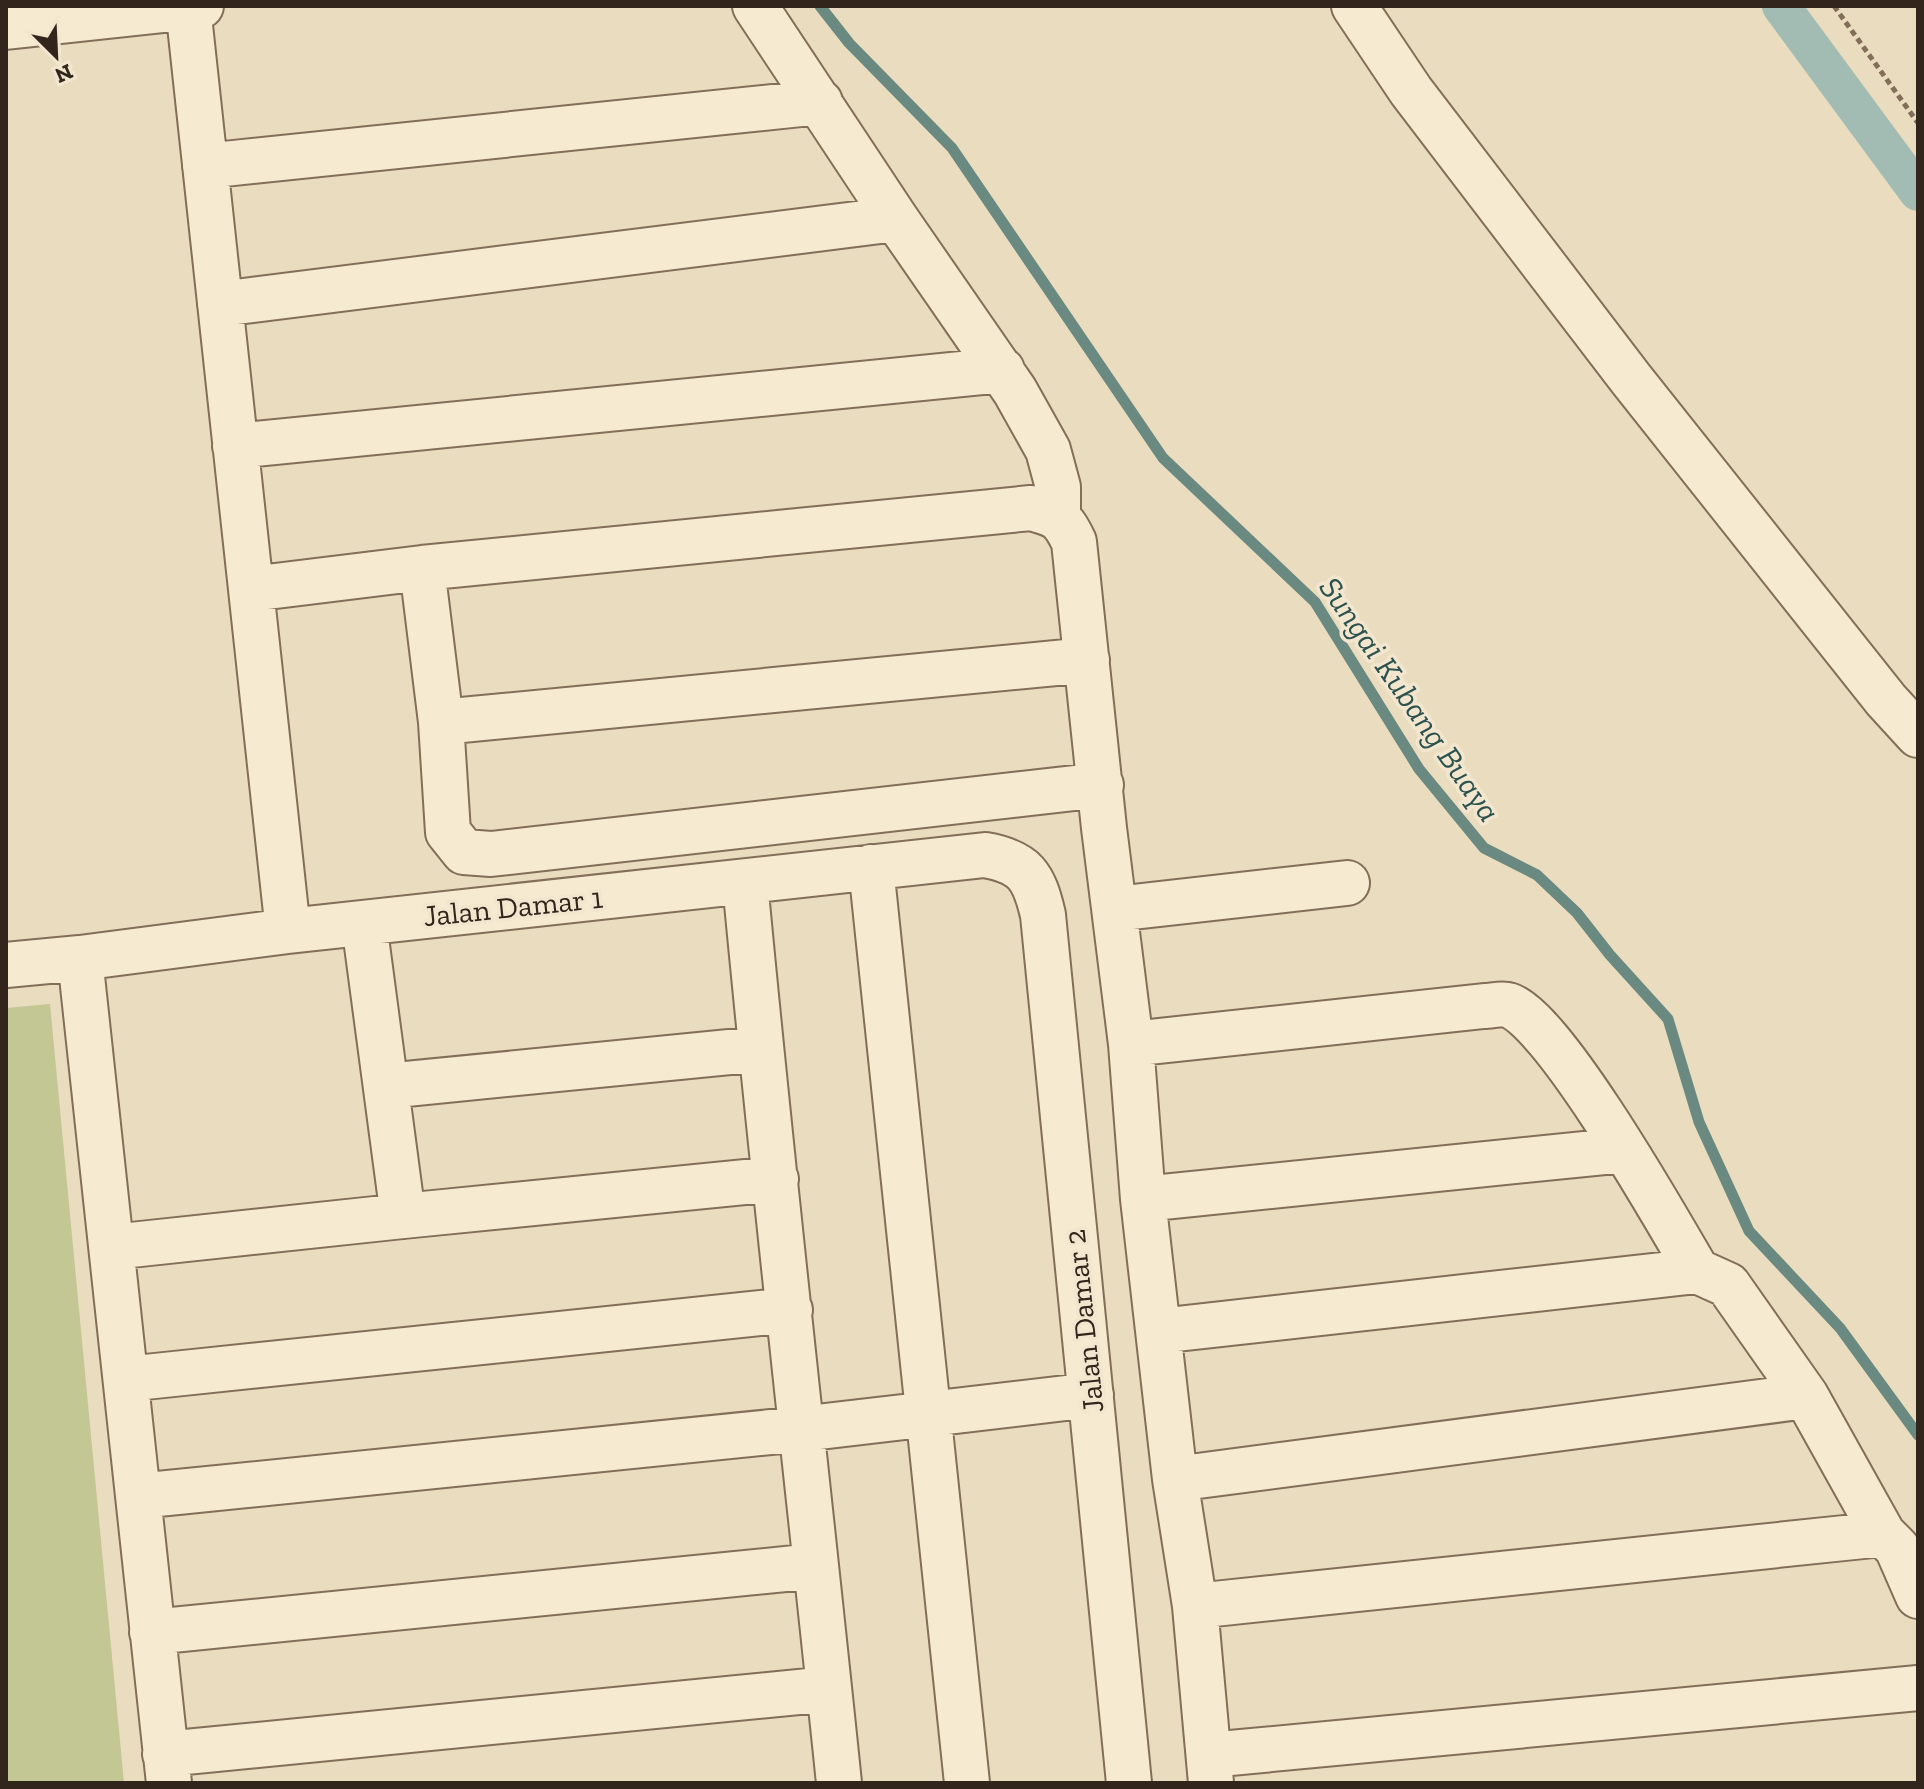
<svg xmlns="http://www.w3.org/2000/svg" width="1924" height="1789" font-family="'Zilla Slab',serif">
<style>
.green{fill:#c2c794}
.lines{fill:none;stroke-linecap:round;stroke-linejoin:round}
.stream{stroke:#6a8981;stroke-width:11}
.canal{stroke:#a2bcb4;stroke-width:38}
.minor-casing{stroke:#826e59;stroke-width:48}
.path{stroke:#826e59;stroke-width:5;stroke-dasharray:6 4;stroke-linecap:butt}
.minor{stroke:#f6ead1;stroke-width:44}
.labels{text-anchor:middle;stroke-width:7;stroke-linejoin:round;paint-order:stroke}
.street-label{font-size:30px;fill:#32261c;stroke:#f2e7ce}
.water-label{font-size:32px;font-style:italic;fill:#2c514e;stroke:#f2e7ce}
</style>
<rect width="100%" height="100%" fill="#eadcbf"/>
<path class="green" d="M50 1004 124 1783H6V1008Z"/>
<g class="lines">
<path class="stream" d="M820 6 849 43 952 148 1163 458 1315 602 1419 769 1484 848 1537 875 1577 913 1610 955 1668 1019 1699 1122 1749 1231 1840 1328 1918 1435"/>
<path class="canal" d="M1781 6 1918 192"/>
<defs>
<path id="minor" d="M755 6 896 219 1015 391 1048 450 1058 487V517
M1354 6 1411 91 1631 379 1886 700 1918 735
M188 7 288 931
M6 27 201 6
M205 166 820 102
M220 304 896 219
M235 446 1002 370
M422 568 441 722 448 832 464 852 491 854 1101 785
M251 589 422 568 1031 508C1057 515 1062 517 1074 542L1104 828 1131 1044 1143 1199 1175 1479 1195 1606 1211 1783
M441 722 1087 660
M871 867 967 1783
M745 882C773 1182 808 1483 839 1783
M1115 909 1347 883
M364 923 403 1216
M80 958 169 1783
M6 965 80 958 288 931 985 855C1025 862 1034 876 1043 915L1129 1783
M1131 1044 1484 1006C1491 1006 1502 1003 1508 1005 1553 1018 1669 1223 1697 1271
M386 1086 760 1049
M1143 1199 1624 1150
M112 1247 403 1216 776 1179
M1159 1331 1697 1271 1728 1285 1806 1396 1883 1534 1897 1548 1918 1596
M126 1379 790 1310
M1175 1479 1806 1396
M138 1496 801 1429 1091 1395
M1195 1606 1883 1534
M152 1632 815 1566
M165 1754 829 1689
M1209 1755 1918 1688"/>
</defs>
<use href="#minor" class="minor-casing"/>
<path class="path" d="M1834 6 1918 123"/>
<use href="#minor" class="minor"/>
</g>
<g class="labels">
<g class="street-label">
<text transform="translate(513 907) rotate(-6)" y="10">Jalan Damar 1</text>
<text transform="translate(1084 1321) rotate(-96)" y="10">Jalan Damar 2</text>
</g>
<g class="water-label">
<text transform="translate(1410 699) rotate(55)" y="11">Sungai Kubang Buaya</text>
</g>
</g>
<rect width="1924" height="1789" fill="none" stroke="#32261c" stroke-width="16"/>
<g transform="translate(56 56) rotate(156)" stroke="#f2e7ce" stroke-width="6" paint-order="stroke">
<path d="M0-6L14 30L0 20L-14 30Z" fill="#32261c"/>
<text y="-12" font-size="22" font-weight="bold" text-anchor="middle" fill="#32261c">N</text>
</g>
</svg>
